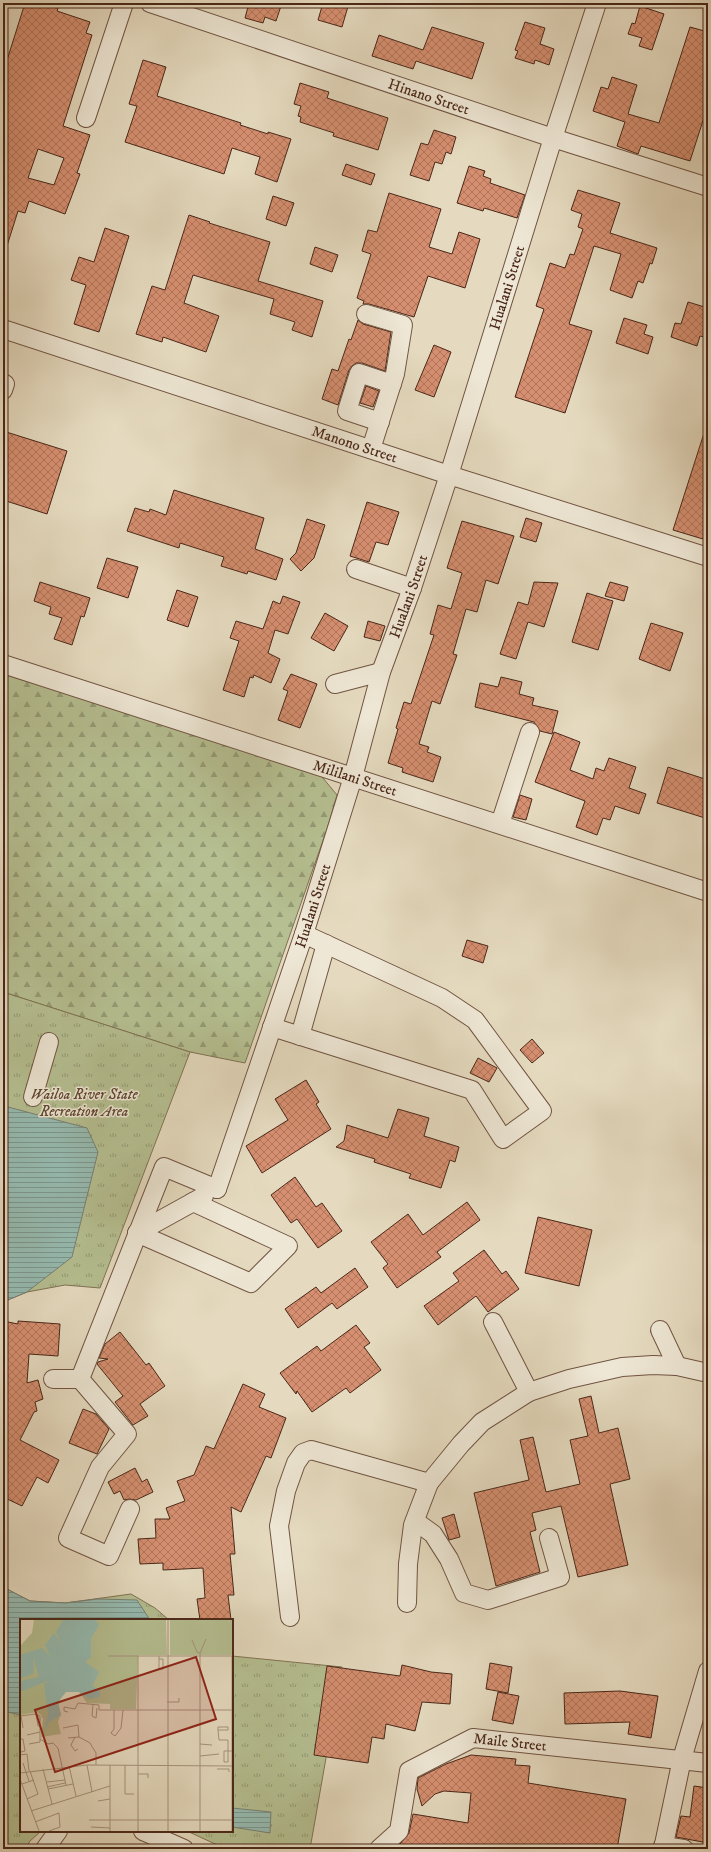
<svg xmlns="http://www.w3.org/2000/svg" width="711" height="1852" font-family="'IM FELL DW Pica',serif">
<style>
.forest{fill:url(#forest-firs);stroke:#807354}
.park{fill:url(#park-tufts);stroke:#807354}
.water{fill:url(#water-rules);stroke:#788074}
.building{fill:url(#building-cross-hatch);stroke:#4a2718;fill-rule:evenodd}
.lines{fill:none;stroke-linecap:round;stroke-linejoin:round}
.minor-casing{stroke:#715442;stroke-width:20}
.minor{stroke:#eee7d5;stroke-width:18}
.labels{text-anchor:middle;stroke-width:3;stroke-linejoin:round;paint-order:stroke}
.street-label{font-size:15px;fill:#4a2718;stroke:#eee7d5}
.park-label{font-size:15px;font-style:italic;fill:#5f4530;stroke:#eee7d5}
.inset-road{fill:none;stroke:#a7927c;stroke-width:1}
.view{fill:#8f2418;fill-opacity:0.15;stroke:#8f2418;stroke-width:2}
.inset-edge{fill:none;stroke:#4a2718;stroke-width:2}
</style>
<defs>
<pattern id="forest-firs" width="22" height="20" patternUnits="userSpaceOnUse"><rect width="22" height="20" fill="#b5bf91"/><path d="M5 1l3.5 6h-7zM16 11l3.5 6h-7z" fill="#959b75"/></pattern>
<pattern id="park-tufts" width="24" height="20" patternUnits="userSpaceOnUse"><rect width="24" height="20" fill="#b5bf91"/><path d="M3 7l-1-3M5 7V3M7 7l1-3M15 17l-1-3M17 17v-4M19 17l1-3" fill="none" stroke="#959b75"/></pattern>
<pattern id="water-rules" width="6" height="5" patternUnits="userSpaceOnUse"><rect width="6" height="5" fill="#96bbb1"/><path d="M0 2.5h6" fill="none" stroke="#7c988f"/></pattern>
<pattern id="building-cross-hatch" width="8" height="8" patternUnits="userSpaceOnUse"><rect width="8" height="8" fill="#d68f70"/><path d="M0 0l8 8M0 8l8-8" fill="none" stroke="#b0755b"/></pattern>
</defs>
<rect width="100%" height="100%" fill="#e5dabf"/>
<filter id="stains"><feTurbulence type="fractalNoise" baseFrequency=".005" numOctaves="4"/><feColorMatrix values="0 0 0 0 .2 0 0 0 0 .09 0 0 0 0 .02 0 0 0 .5 -.17"/></filter>
<radialGradient id="worn" r=".72"><stop offset=".6" stop-color="#630" stop-opacity="0"/><stop offset="1" stop-color="#630" stop-opacity=".3"/></radialGradient>
<path class="forest" d="M3 674 318 772 337 795 327 829 245 1063 190 1052 3 992Z"/>
<path class="park" d="M3 992 190 1052 100 1288 65 1285 27 1292 3 1302Z
M3 1587 30 1601 65 1603 131 1594 155 1608 169 1620H21V1831H41L29 1842 28 1849H3Z
M232 1656 342 1667 310 1849H226L187 1831H232Z"/>
<path class="water" d="M8 1107 87 1128 98 1152 72 1257 27 1292 3 1302V1109Z
M3 1587 30 1601 65 1603 98 1599 137 1600 150 1620H21V1715L3 1711Z
M232 1808 271 1812 270 1833 232 1827Z"/>
<path class="building" d="M25 3H52L59 5 57 11 90 22 86 33 92 35 63 126 90 135 77 173 80 174 65 214 29 201 25 213 18 211 6 249H3V73ZM38 149 64 158 54 185 28 178Z
M249 3H282L276 21 265 17 263 23 245 18Z
M323 3H349L342 27 318 20Z
M640 6 664 14 652 50 639 46 642 38 628 34 632 23 635 24Z
M525 22 545 28 540 44 554 49 549 65 535 60 534 64 515 58 518 51 515 50Z
M432 27 484 43 472 79 416 61 413 69 372 56 379 35 423 50Z
M690 27 708 32V105L690 161 641 146 638 154 617 146 625 122 593 111 601 87 608 89 612 77 637 85 628 114 659 123Z
M143 60 166 67 157 96 241 123 240 125 268 134V132L291 139 277 182 255 174 260 157 232 148 224 174 125 142 137 106 129 104Z
M300 83 329 92 327 98 388 118 378 150 333 136 334 133 300 122 301 117 298 116 301 106 294 104Z
M434 130 456 137 451 154 446 152 442 164 435 162 429 181 410 175 421 143 428 145Z
M346 164 375 174 371 185 342 175Z
M469 166 485 171 483 176 491 179 490 183 525 195 517 218 484 208 483 211 457 203Z
M578 190 620 203 610 233 657 248 652 264 650 263 643 283 638 281 632 298 610 290 621 254 594 246 569 324 592 331 565 413 515 397 544 309 536 306 550 263 565 268 570 254 574 255 583 229 578 227 582 214 571 210Z
M389 193 441 209 429 247 452 254 459 232 480 239 465 288 428 276 414 317 369 304H363L364 301 357 298 371 254 362 251 368 230 377 232Z
M273 196 294 203 286 226 266 219Z
M189 215 210 222 209 223 270 242 258 281 323 301 312 337 292 330 295 322 270 314 274 299 193 275 184 303 219 316 206 352 163 337 162 342 136 334 152 286 165 290Z
M105 228 129 236 99 332 74 324 86 285 71 280 79 257 94 262Z
M315 247 338 255 332 272 310 264Z
M688 302 708 308V338L700 336 697 346 671 337 675 323 681 324Z
M624 318 647 325 644 334 653 337 648 354 616 343Z
M358 320 363 324 391 332 385 371 362 363H356L352 366 349 370 338 405 322 399 332 369 338 371 349 339 351 340Z
M434 345 451 352 434 397 415 390Z
M366 386 379 391 373 407 360 403Z
M705 430 708 431V524L703 539 673 530Z
M3 431 67 451 47 514 3 500Z
M174 490 264 518 255 549 283 559 276 580 248 571 247 574 221 566 224 557 180 543 179 548 127 531 135 508 149 512 150 509 166 515Z
M367 502 399 512 388 545 376 542 369 562 350 556Z
M526 518 542 523 536 542 520 537Z
M307 519 325 525 314 558 301 571 290 559 296 553Z
M462 521 514 536 498 584 486 580 477 612 466 609 453 654 457 655 440 704 432 701 419 744 429 747 427 752 441 757 433 782 402 772 403 768 388 763 398 729 396 728 404 702 411 704 434 635 430 634 438 605 451 609 462 573 447 568Z
M107 558 138 567 128 598 97 588Z
M40 582 90 598 84 617 81 616 72 645 54 639 62 618 49 614 51 607 34 601Z
M534 582 558 583 544 627 528 622 516 659 500 654 518 602 528 605Z
M610 582 628 587 624 601 605 596Z
M177 590 198 597 188 627 167 620Z
M587 593 613 601 598 650 572 642Z
M283 596 300 602 288 634 275 630 268 653 280 659 271 683 254 675 253 678 250 677 244 697 223 690 239 641 230 638 236 621 263 629 273 601 280 604Z
M325 613 348 626 334 651 311 638Z
M368 621 385 626 380 641 364 637Z
M651 623 683 633 670 671 639 659Z
M291 674 317 684 300 728 278 720 288 691 283 689Z
M501 677 522 682 519 694 534 698 532 705 558 711 552 734 540 731 534 722 475 707 480 683 498 687Z
M554 732 580 742 570 770 593 779 596 768 604 771 609 758 636 767 629 788 646 794 639 814 615 806 610 820 603 818 597 835 576 827 585 801 535 782Z
M668 767 708 780V810L705 818 657 803Z
M520 795 532 799 526 820 513 817Z
M467 940 488 946 483 963 462 956Z
M532 1039 544 1053 532 1063 520 1050Z
M478 1058 497 1068 489 1082 470 1073Z
M306 1080 319 1102 316 1104 331 1129 262 1173 246 1146 288 1120 275 1099Z
M398 1109 429 1118 424 1136 459 1147 455 1162 450 1160 441 1188 409 1178 411 1174 374 1162 375 1159 336 1147 344 1141 347 1125 388 1138Z
M295 1177 316 1207 322 1203 342 1231 318 1248 297 1219 291 1223 271 1195Z
M467 1202 480 1220 437 1252 441 1257 397 1288 383 1268 388 1264 371 1242 408 1214 423 1235Z
M538 1217 592 1230 579 1286 525 1273Z
M484 1250 502 1274 506 1271 519 1289 488 1312 476 1296 438 1325 424 1306 459 1281 453 1273Z
M355 1268 368 1287 337 1309 332 1303 298 1328 285 1309 316 1287 321 1293Z
M3 1321 18 1324V1321L60 1324 58 1356 29 1354 27 1383 38 1380 43 1399 35 1402 37 1411 34 1412 20 1440 59 1460 48 1483 37 1477 22 1506 3 1497 4 1375H3Z
M356 1325 370 1343 364 1347 381 1370 350 1393 346 1388 312 1412 297 1391 296 1394 280 1373 317 1346 321 1351Z
M120 1332 146 1365 149 1363 165 1386 140 1404 148 1416 133 1425 115 1402 123 1396 97 1364 98 1362 108 1359 99 1358 105 1344Z
M243 1384 265 1394 259 1407 286 1418 271 1458 266 1456 241 1512 231 1507 235 1554H230L234 1595H228L231 1620H200L197 1599 205 1598 203 1568 163 1570V1563L140 1564 138 1539 156 1538 155 1519H170L166 1508 185 1501 177 1481 194 1475 206 1446 214 1449Z
M591 1396 599 1433 618 1428 630 1479 610 1484 628 1565 578 1577 561 1506 532 1513 536 1530 530 1532 540 1572 496 1586 474 1493 529 1480 520 1440 533 1437 546 1492 580 1484 570 1440 588 1436 579 1399Z
M83 1409 96 1414 109 1429 97 1454 69 1443Z
M135 1468 142 1482 147 1479 153 1492 136 1500 129 1499 124 1500 120 1491 114 1494 108 1482Z
M454 1514 460 1537 449 1540 442 1518Z
M490 1663 512 1667 508 1693 486 1689Z
M402 1665 431 1672 452 1674 450 1704 422 1702 415 1731 386 1724 384 1739 372 1737 368 1763 314 1755 327 1666 400 1676Z
M620 1691 658 1696 651 1738 628 1734 630 1722 565 1724 564 1693Z
M498 1692 519 1696 513 1724 492 1720Z
M471 1755 516 1759 515 1765 530 1766 528 1783 626 1799 617 1849H400V1844L409 1833 413 1814 468 1823 471 1793 444 1791 435 1794 422 1806 417 1789 418 1778 446 1764Z
M694 1786 708 1788V1843L676 1837 681 1816 690 1817Z"/>
<g class="lines">
<defs>
<g id="minor">
<path id="s1" d="M150 3 553 138 708 187"/>
<path d="M86 118 124 3"/>
<path d="M366 314 403 325 395 374 371 449"/>
<path id="s2" d="M3 329 449 475 708 557"/>
<path d="M3 383 5 384 3 390"/>
<path d="M380 422 347 411 359 373 392 384"/>
<path d="M356 569 412 588"/>
<path id="s3" d="M3 664 708 892"/>
<path d="M335 684 381 672"/>
<path d="M500 824 530 732"/>
<path d="M272 1027 472 1090 503 1139 542 1111 475 1020 442 998 304 934"/>
<path d="M300 1036 326 944"/>
<path d="M33 1097 49 1042"/>
<path id="s4" d="M217 1189 304 934 353 777 381 672 412 588 449 475 553 138 597 3"/>
<path d="M137 1233 251 1283 288 1246 193 1202"/>
<path d="M137 1233 204 1196"/>
<path d="M493 1322 529 1392"/>
<path d="M660 1330 677 1366"/>
<path d="M53 1379H80"/>
<path d="M130 1509 109 1556 68 1538 100 1467 127 1434 80 1379 164 1167 217 1189"/>
<path d="M415 1521 433 1534 449 1559 464 1593 488 1600 560 1577 549 1538"/>
<path d="M407 1603 408 1564 413 1525 429 1483 461 1444 482 1422 529 1392 569 1379 622 1367 653 1365 677 1366 708 1373"/>
<path d="M290 1617 279 1526 286 1491 296 1463 303 1453 311 1450 429 1483"/>
<path d="M143 1831 184 1849"/>
<path d="M663 1846 684 1849"/>
<path d="M45 1849 58 1831"/>
<path id="s5" d="M379 1849 399 1831 409 1771 473 1738 708 1763"/>
<path d="M663 1849 682 1759 708 1671"/>
</g>
</defs>
<use href="#minor" class="minor-casing"/>
<use href="#minor" class="minor"/>
</g>
<g class="labels">
<g class="street-label">
<text dy="5" stroke="none"><textPath href="#s1" startOffset="294">Hinano Street</textPath></text>
<text dy="5" stroke="none"><textPath href="#s4" startOffset="947">Hualani Street</textPath></text>
<text dy="5" stroke="none"><textPath href="#s2" startOffset="370">Manono Street</textPath></text>
<text dy="5" stroke="none"><textPath href="#s4" startOffset="623">Hualani Street</textPath></text>
<text dy="5" stroke="none"><textPath href="#s3" startOffset="370">Mililani Street</textPath></text>
<text dy="5" stroke="none"><textPath href="#s4" startOffset="299">Hualani Street</textPath></text>
<text dy="5" stroke="none"><textPath href="#s5" startOffset="197">Maile Street</textPath></text>
</g>
<g class="park-label">
<text x="84" y="1099">Wailoa River State<tspan x="84" dy="17">Recreation Area</tspan></text>
</g>
</g>
<g transform="translate(20 1619)">
<rect width="213" height="213" fill="#e5dabf"/>
<path d="M90 1H146L147 36H118L116 90H90Z" fill="#b5bf91"/>
<path d="M14 1H90V85L67 84 59 73H46L41 77 38 86 41 95 38 103 41 115 21 118 23 100 21 96 17 93 0 96V27L12 14Z" fill="#b5bf91"/>
<path d="M150 1H213V36H150Z" fill="#b5bf91"/>
<path d="M43 1H75L79 6 71 19V38L65 43 79 53 72 67 80 71V78L69 80 59 73H46L38 83 41 96 29 103 24 114 28 94 24 65 30 61 0 73 1 62 19 58 13 38 14 54 0 60V36L22 29 30 37 25 26 34 14 41 25 36 13Z" fill="#96bbb1"/>
<path class="inset-road" d="M148 1V212M172 21 177 33 180 34M88 37H212M118 37V212M139 37V50H143V40H139M212 37V212M147 83H159V79M73 85 72 97 76 99 77 89M79 91H213M94 91V110L91 114 95 117 101 109 103 91M48 93 44 92V88L55 90 58 84 79 86V91M16 95 18 107H20M0 97 16 95 20 97V120L28 125 33 124 38 129 46 166M1 97 3 109M43 109 58 106 59 118M198 111V108H208V111H198L199 121H208V143H204V132H212M7 116 20 113M55 118 51 126 55 132 58 130M48 119 59 118 70 124 76 134V146M0 120H3L5 132 1 133 0 128M9 125 20 123V120M180 125 192 126M0 136 7 135 9 152M180 137 199 135M3 144 9 162M67 146 72 173M105 146V175H114M49 147 56 177M23 150 32 185M197 150H209V153M0 154 67 146 213 147M118 155H128V159M0 160 19 212M27 163 45 161M2 165 14 161M27 168 45 164M28 170 53 165M7 180 18 175 10 152M78 182 90 180M11 192 90 167M69 201H213M15 203 39 194 40 208 29 212M71 208 90 209M90 212V146M180 212V34L186 20"/>
<path class="view" d="M176 38 196 100 35 153 15 91Z"/>
<rect width="213" height="213" class="inset-edge"/>
</g>
<rect width="711" height="1852" fill="none" stroke="#e5dabf" stroke-width="16"/>
<rect x="4" y="4" width="703" height="1844" fill="none" stroke="#4a2718" stroke-width="2"/>
<rect x="8" y="8" width="695" height="1836" fill="none" stroke="#4a2718"/>
<rect width="100%" height="100%" filter="url(#stains)"/>
<rect width="100%" height="100%" fill="url(#worn)"/>
</svg>
